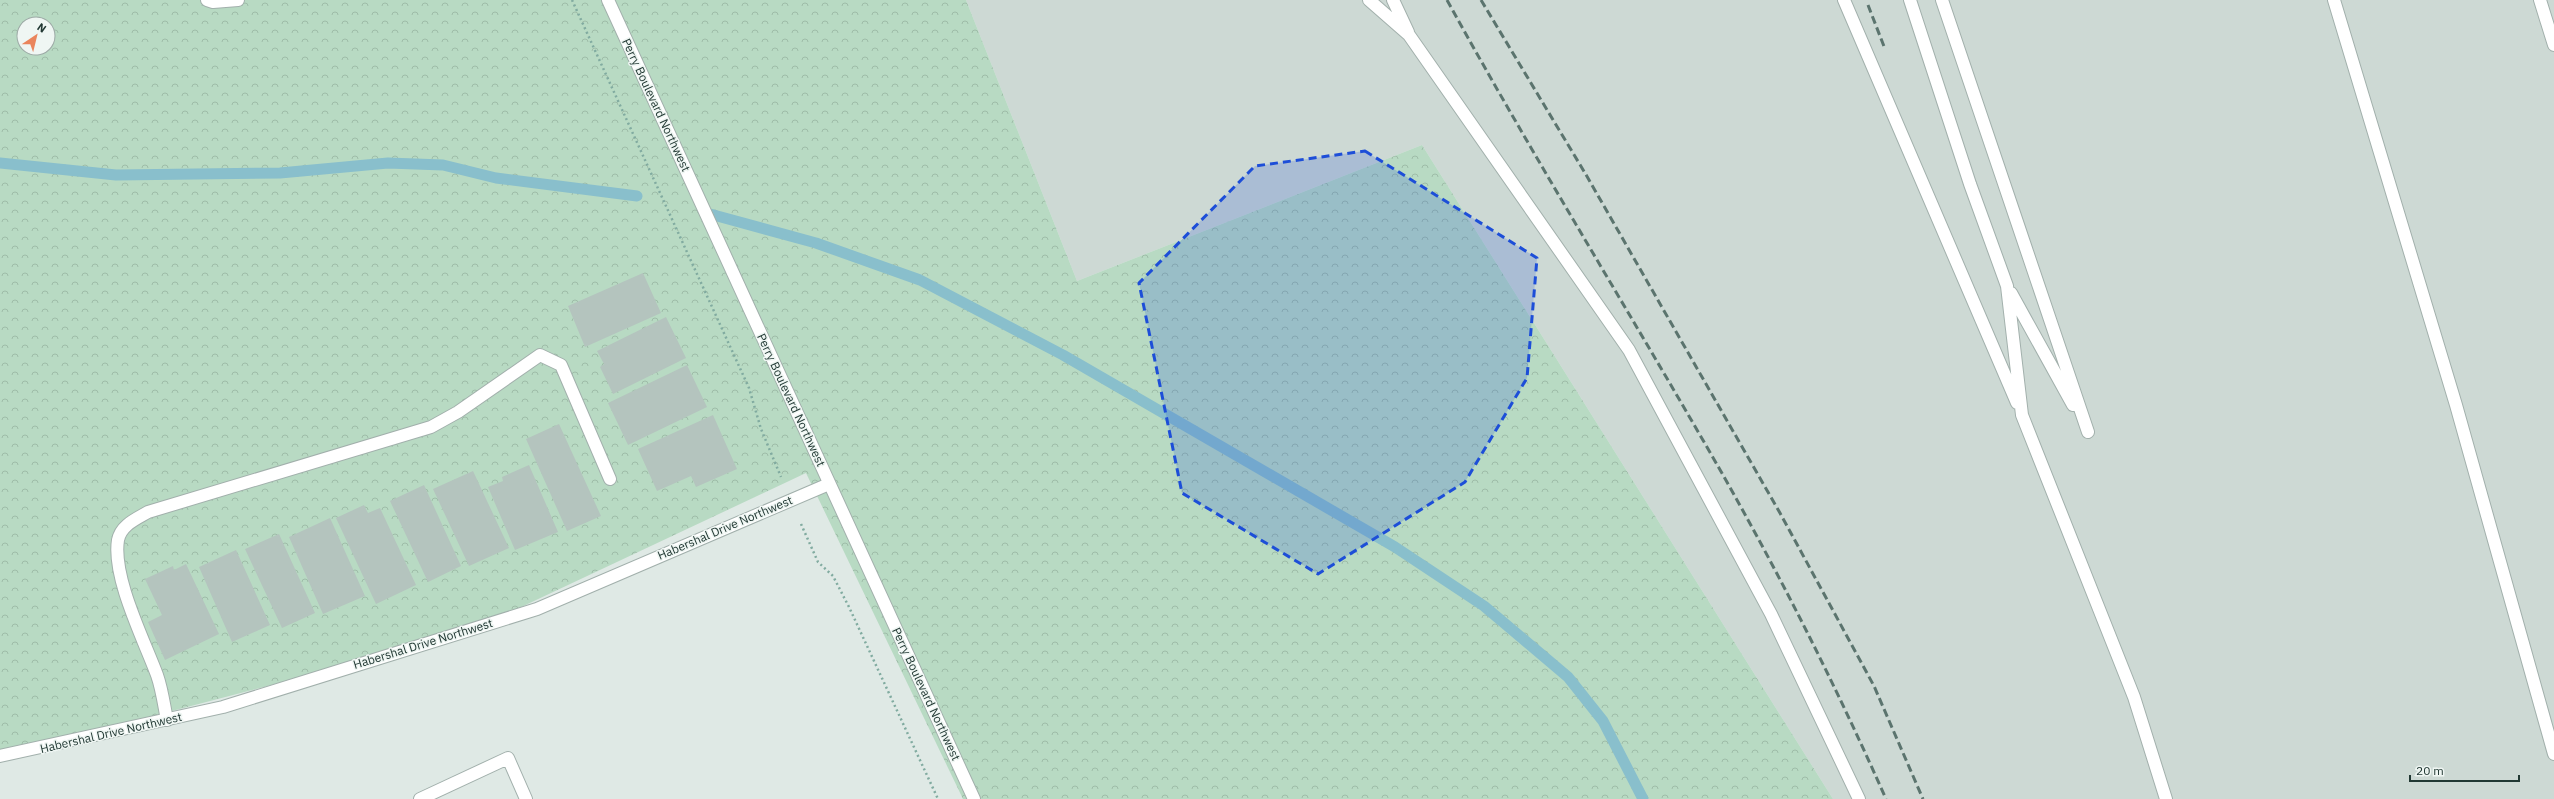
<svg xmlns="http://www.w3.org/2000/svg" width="2554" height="799" font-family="'IBM Plex Sans',sans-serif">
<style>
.built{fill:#cdd9d4}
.forest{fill:url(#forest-crowns);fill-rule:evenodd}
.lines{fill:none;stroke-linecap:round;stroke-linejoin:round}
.stream{stroke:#89bfcc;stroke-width:11}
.building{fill:#b4c4be}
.service-casing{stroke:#a2b0ac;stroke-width:14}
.minor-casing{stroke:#a2b0ac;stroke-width:14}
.tertiary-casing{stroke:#a2b0ac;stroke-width:14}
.path{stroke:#81aba0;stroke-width:2.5;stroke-dasharray:2 3;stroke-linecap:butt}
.service{stroke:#fff;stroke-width:12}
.minor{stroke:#fff;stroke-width:12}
.tertiary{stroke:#fff;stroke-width:12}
.rail{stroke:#5b746e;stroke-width:3;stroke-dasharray:8 4;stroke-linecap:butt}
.marked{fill:#1d4ed8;fill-opacity:0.2;stroke:#1d4ed8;stroke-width:3;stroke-dasharray:8 5;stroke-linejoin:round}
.labels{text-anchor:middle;stroke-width:3;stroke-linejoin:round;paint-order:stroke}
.street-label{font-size:12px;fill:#213833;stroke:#eff6f3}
</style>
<defs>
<pattern id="forest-crowns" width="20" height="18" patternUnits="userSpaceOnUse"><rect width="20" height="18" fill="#b8dac3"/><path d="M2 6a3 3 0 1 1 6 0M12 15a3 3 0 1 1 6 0" fill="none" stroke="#9ebca8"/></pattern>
</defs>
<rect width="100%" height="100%" fill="#dfe9e5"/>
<path class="built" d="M966 0H2554V799H1833L1422 145 1077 281Z"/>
<path class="forest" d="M0 0H966L1077 281 1422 145 1833 799H963L806 473 462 635 0 756ZM24 24H48V48H24Z"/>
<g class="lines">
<path class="stream" d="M0 163 116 175 280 173 388 163 443 165 496 178 637 196
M710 214 816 243 920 280 1063 355 1395 547 1484 606 1568 677 1603 721 1643 799"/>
</g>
<path class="building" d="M643 273 661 313 585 347 568 306Z
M666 317 686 358 613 394 600 367 604 364 597 351Z
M687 365 707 407 628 445 608 403Z
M713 415 737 469 696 487 691 476 657 491 638 449Z
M559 424 601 516 567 531 526 439Z
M529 465 558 532 515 550 488 487 503 481 502 477Z
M473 471 509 548 469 566 433 489Z
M424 485 461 566 428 582 390 501Z
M364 505 368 513 380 508 416 585 376 604 336 518Z
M330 518 365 596 323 614 289 537Z
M279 534 315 613 282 628 245 549Z
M236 550 270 625 232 642 199 567Z
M186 564 219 634 165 660 148 622 162 615 145 579 173 566 174 570Z"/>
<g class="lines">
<defs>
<path id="service" d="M1369 0 1409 35 1629 350 1771 614 1859 799
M1393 0 1408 32
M1844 0 2017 403
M1910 0 1970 184 2007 286 2022 415 2134 697 2166 799
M1942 0 2088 432
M2334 0 2456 405 2554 754
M2540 0 2554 45
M2011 293 2073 405
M167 720C164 705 162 689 157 675 144 640 112 577 118 540 121 525 136 519 148 512L431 427 458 412 540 355 561 365 610 479
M420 799 508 758 526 799"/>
<path id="minor" d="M207 0 213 2 238 0
M0 756 223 707 537 609 829 484"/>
<path id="tertiary" d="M608 0 974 799"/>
</defs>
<use href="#service" class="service-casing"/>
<use href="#minor" class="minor-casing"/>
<use href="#tertiary" class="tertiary-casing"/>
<path class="path" d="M572 0 749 388 761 429 781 477
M801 524 818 562 833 576 849 607 938 799"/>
<use href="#service" class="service"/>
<use href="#minor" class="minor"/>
<use href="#tertiary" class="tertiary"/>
<path class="rail" d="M1447 0C1534 158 1629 311 1719 468 1780 575 1836 686 1886 799
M1481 0 1585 173 1780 513 1874 686 1923 799
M1868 5 1885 49"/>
</g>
<path class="marked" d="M1365 151 1537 258 1527 378 1465 482 1318 574 1182 493 1139 283 1255 166Z"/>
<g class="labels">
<g class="street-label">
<text transform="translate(656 105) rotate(65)" y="4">Perry Boulevard Northwest</text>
<text transform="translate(791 400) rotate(65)" y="4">Perry Boulevard Northwest</text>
<text transform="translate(725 528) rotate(-23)" y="4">Habershal Drive Northwest</text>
<text transform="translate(423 644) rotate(-17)" y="4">Habershal Drive Northwest</text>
<text transform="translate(926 694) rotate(65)" y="4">Perry Boulevard Northwest</text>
<text transform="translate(111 733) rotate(-13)" y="4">Habershal Drive Northwest</text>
</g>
</g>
<g transform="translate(36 36) rotate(35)"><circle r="19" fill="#eff6f3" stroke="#9daaa6"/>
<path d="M0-3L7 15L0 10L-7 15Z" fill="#ea855c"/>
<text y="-6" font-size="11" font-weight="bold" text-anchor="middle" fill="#213833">N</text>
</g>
<path d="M2410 775v6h109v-6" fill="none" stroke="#213833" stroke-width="2"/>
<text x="2416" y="775" font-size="12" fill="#213833" stroke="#eff6f3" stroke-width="3" paint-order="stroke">20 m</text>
</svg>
